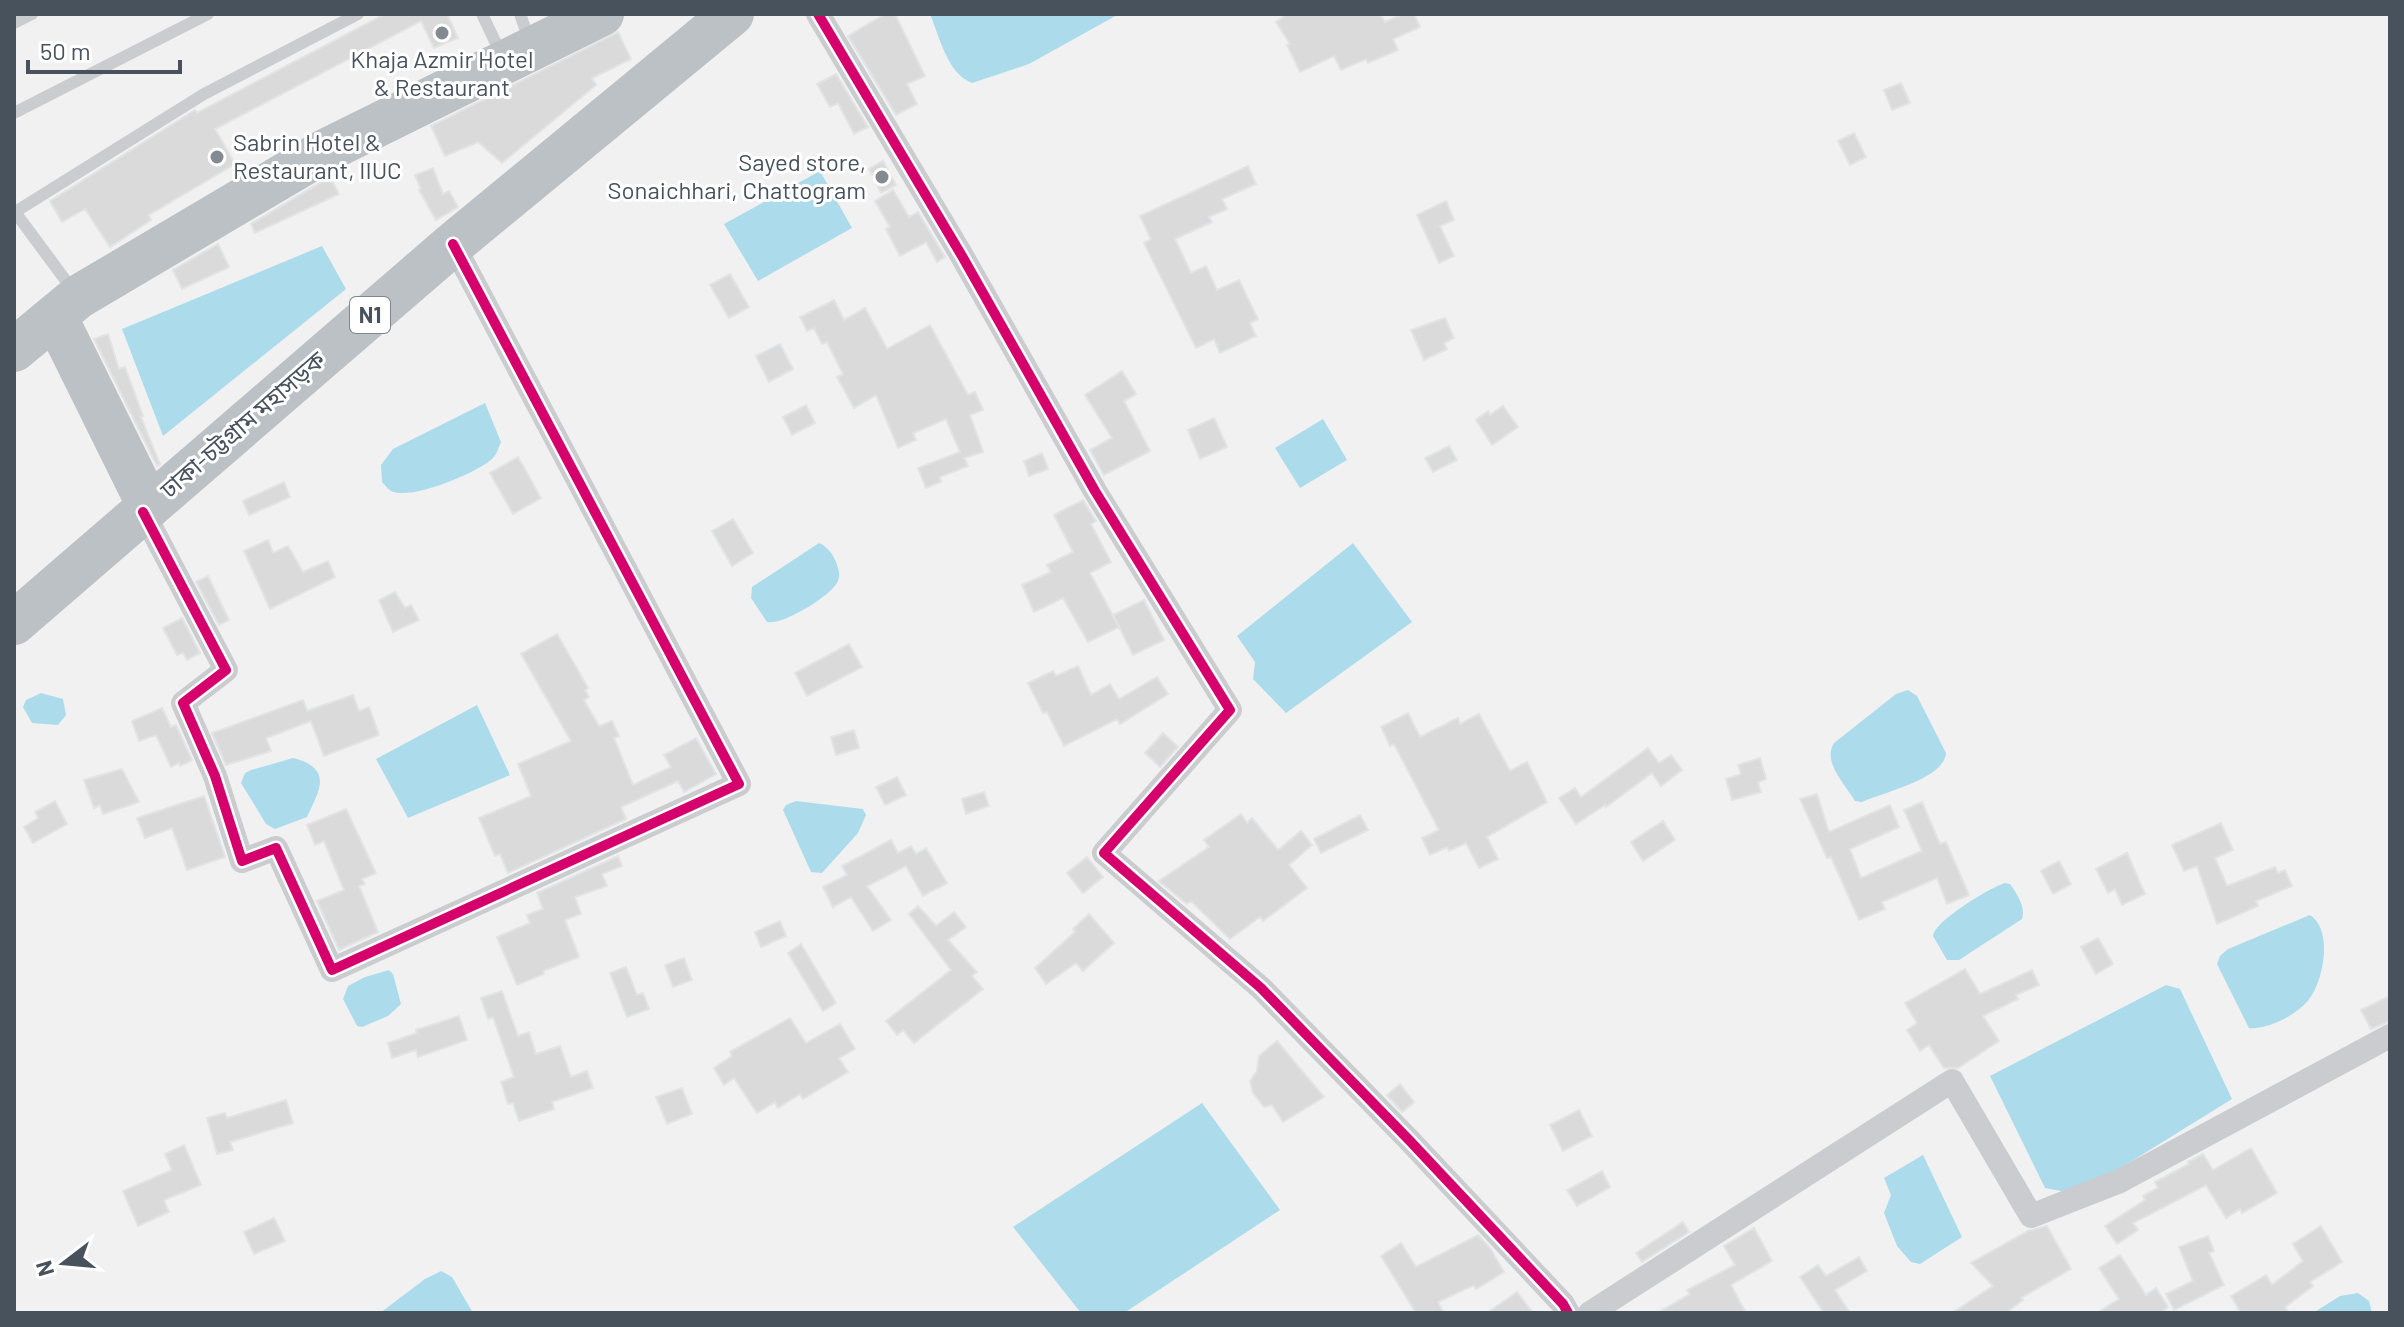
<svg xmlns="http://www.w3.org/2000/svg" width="2404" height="1327" font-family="Barlow,'Noto Sans Bengali',sans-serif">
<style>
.water{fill:#acdcec}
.building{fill:#dadadb;stroke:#e2e3e4;stroke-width:2}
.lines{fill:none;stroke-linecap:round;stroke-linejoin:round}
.lane{stroke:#cacccf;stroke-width:12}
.street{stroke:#cacccf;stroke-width:24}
.highway{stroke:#bcc1c5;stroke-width:44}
.cycleway-casing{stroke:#fff;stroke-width:15}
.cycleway{stroke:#d6006c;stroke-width:10}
.poi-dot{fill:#838a91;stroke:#fff;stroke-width:3}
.labels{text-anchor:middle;stroke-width:6;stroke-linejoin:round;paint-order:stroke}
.shield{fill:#fff;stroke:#7f868e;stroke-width:2}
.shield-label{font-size:22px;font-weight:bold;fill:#48525d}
.poi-label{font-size:24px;fill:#48525d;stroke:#fff}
.street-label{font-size:24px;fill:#48525d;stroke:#fff}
</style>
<rect width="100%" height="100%" fill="#f1f1f1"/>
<path class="water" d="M930 14H1119L1029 64 972 83C947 73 940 38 930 14Z
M820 171 852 228 758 281 724 224Z
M322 246 346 289 163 436 122 329Z
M485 403 501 442C498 449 497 454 492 459 477 473 410 501 391 491 388 489 385 485 382 482L381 465 393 449Z
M1323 419 1347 460 1300 488 1275 448Z
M819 543C828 547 832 553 836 562 838 568 841 574 838 581 832 596 781 626 767 622L751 598 752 587Z
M1353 543 1412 622 1286 713 1253 679 1255 662 1237 636Z
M1908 690 1917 696 1946 753C1944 779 1884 792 1862 802L1855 801C1845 784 1822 762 1834 743L1896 694Z
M41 693 63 699 66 715 58 725 32 723 23 707 26 700Z
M477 705 510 775 408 818 376 759Z
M293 758C332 768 321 788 307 817L275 829 266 824 241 783 245 773 251 770Z
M796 801 863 809 866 815 858 833 822 873 811 872 783 810 786 805Z
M2005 883 2010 884C2017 894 2026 907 2022 919L1959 960H1947L1933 936C1935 921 1989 888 2005 883Z
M2310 915C2333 930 2324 978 2310 998 2299 1014 2268 1030 2249 1028L2217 964 2220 956 2228 949Z
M389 970 393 974 401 1004 388 1016 362 1027 357 1026 343 999 348 986 365 977Z
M2166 985 2180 989 2232 1099 2098 1182 2071 1193 2045 1188 1990 1076Z
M1202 1103 1280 1210 1124 1313H1081L1013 1227Z
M1923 1155 1962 1237 1920 1264 1911 1262 1897 1246 1884 1213 1891 1195 1884 1178Z
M441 1271 452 1277 473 1313H380L425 1279Z
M2358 1293 2369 1301 2372 1313H2313L2340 1296Z"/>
<path class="building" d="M385 14H447L458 38 434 48 421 21 215 129 235 164 149 215 151 220 110 247 85 209 62 222 50 201 195 110 197 113Z
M885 14H895L925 76 907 84 917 104 896 115 848 36Z
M1287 14H1380L1385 22 1403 14H1414L1420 27 1393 39 1398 50 1368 63 1366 59 1341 70 1334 56 1300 72 1287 45 1290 44 1276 22Z
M618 32 631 59 592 78 596 85 502 163 478 142 445 156 431 126Z
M836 74 868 127 854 134 838 103 830 107 817 84Z
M1901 83 1910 103 1892 110 1884 90Z
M1854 133 1866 157 1850 165 1838 141Z
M883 161 896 185 881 193 869 169Z
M1248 166 1256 184 1222 199 1227 209 1209 217 1212 222 1175 239 1191 273 1206 266 1217 290 1239 280 1258 319 1250 323 1256 336 1220 353 1214 339 1196 348 1144 243 1151 239 1140 216Z
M433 168 443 194 449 191 458 207 436 220 419 190 421 189 415 175Z
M330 177 339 194 255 233 251 224Z
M893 190 909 217 918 212 945 257 937 262 926 242 900 256 886 229 890 227 875 201Z
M1446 201 1454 220 1440 226 1454 256 1439 263 1417 215Z
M218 244 229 267 182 289 173 270Z
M730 274 749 307 729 318 710 285Z
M834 300 844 320 865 308 887 349 930 325 968 395 975 392 983 410 970 415 983 452 964 458 968 466 940 477 941 482 926 488 918 468 960 452 946 419 913 433 916 440 898 448 876 395 854 408 837 377 843 374 827 342 822 344 814 328 807 331 800 317Z
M1445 318 1454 338 1444 343 1447 349 1424 360 1411 330Z
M108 334 119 369 125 367 143 416 141 417 160 464 157 466 94 339Z
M780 344 793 369 769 382 756 356Z
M1122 371 1136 394 1124 401 1150 451 1104 475 1090 450 1112 438 1085 395Z
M806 405 815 423 792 435 783 417Z
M1503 406 1518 427 1492 445 1476 420 1488 411 1490 415Z
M1214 418 1227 447 1200 459 1188 430Z
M1449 446 1457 460 1433 472 1425 458Z
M1042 453 1048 469 1029 476 1024 461Z
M518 457 541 498 513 514 490 473Z
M284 482 290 497 249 515 243 501Z
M1083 500 1096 521 1091 524 1111 562 1090 573 1119 627 1088 642 1063 598 1034 612 1022 585 1051 572 1047 565 1073 552 1054 515Z
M733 519 753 553 732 566 712 531Z
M268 540 273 553 288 546 303 572 328 561 335 577 270 609 244 551Z
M208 576 229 620 219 625 196 582Z
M395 592 405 608 411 605 419 620 393 632 379 600Z
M1144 600 1164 640 1133 655 1113 615Z
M182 618 200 653 187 660 183 653 177 655 163 628Z
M557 634 588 688 585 690 589 697 584 700 599 726 612 721 619 736 614 738 633 785 671 767 664 755 696 738 716 774 684 792 678 781 621 807 626 819 508 873 500 854 495 856 479 818 531 796 518 764 571 741 521 654Z
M849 644 862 667 807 696 795 673Z
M1078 666 1091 695 1110 684 1119 699 1157 677 1168 694 1120 724 1117 719 1064 746 1047 712 1043 713 1028 683 1053 671 1056 676Z
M353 695 359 711 369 707 379 735 324 756 311 721 266 738 271 751 226 765 212 733 303 700 307 711Z
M162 708 171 727 176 725 192 760 180 766 179 763 171 767 156 735 139 741 132 721Z
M1408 713 1420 737 1458 718 1460 724 1479 714 1510 771 1527 762 1547 802 1487 837 1498 859 1479 868 1466 843 1449 851 1447 847 1430 855 1422 838 1439 830 1394 744 1390 746 1381 727Z
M854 730 859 748 836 755 831 737Z
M1163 733 1178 747 1160 767 1145 753Z
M1648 748 1659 763 1671 755 1682 770 1661 786 1652 773 1606 807 1605 805 1576 824 1559 798 1575 788 1581 797Z
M1760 758 1766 779 1758 782 1761 792 1732 800 1726 779 1741 774 1738 765Z
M122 769 139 802 103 814 100 805 94 808 84 780Z
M897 777 906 795 885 805 876 787Z
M984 792 989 806 966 814 962 799Z
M1817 794 1829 832 1890 805 1899 827 1850 849 1861 878 1922 851 1904 810 1922 802 1940 844 1946 842 1969 895 1947 904 1937 878 1882 902 1885 909 1859 920 1831 857 1827 858 1800 799Z
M204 796 225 857 187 870 172 828 145 838 137 818Z
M55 801 67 824 33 843 24 827 38 818 35 812Z
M346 809 376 873 362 879 365 884 359 886 378 932 339 950 317 901 344 890 324 841 315 845 307 825Z
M1241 814 1247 823 1252 818 1278 850 1301 831 1312 845 1289 865 1307 888 1263 921 1260 917 1230 939 1191 901 1187 904 1159 881 1209 847 1204 840Z
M1360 815 1368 830 1321 853 1314 839Z
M1663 821 1675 840 1643 861 1631 842Z
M2221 823 2233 850 2215 858 2227 886 2275 867 2278 873 2285 870 2292 886 2256 901 2258 906 2217 924 2197 866 2184 871 2172 845Z
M891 840 898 853 911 846 916 854 926 848 947 883 923 896 906 866 867 886 891 920 873 931 851 897 833 907 823 887 847 875 842 866Z
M2127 853 2145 894 2122 905 2115 889 2108 893 2096 869Z
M618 856 622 866 602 874 607 886 575 897 581 914 565 920 579 957 543 971 544 974 517 985 497 937 530 923 527 915 543 909 537 893Z
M1087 857 1103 877 1083 893 1067 873Z
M2059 861 2071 884 2053 894 2041 871Z
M918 906 936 926 954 912 966 927 948 940 977 972 972 976 983 989 914 1043 903 1030 897 1035 886 1021 951 970 909 914Z
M1089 914 1114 943 1083 971 1076 963 1046 984 1035 968 1075 932 1073 929Z
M780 921 786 936 761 947 755 932Z
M2098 938 2113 964 2096 974 2081 947Z
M801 944 836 1003 823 1011 788 953Z
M684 958 692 980 673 987 665 965Z
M626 967 637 995 643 993 649 1009 627 1017 610 973Z
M1965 969 1980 994 2032 970 2039 985 2016 995 2018 999 1983 1016 1999 1041 1958 1068H1944L1929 1045 1920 1051 1907 1030 1917 1023 1905 1003Z
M502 991 518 1036 529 1032 536 1054 560 1046 571 1077 587 1071 593 1088 552 1102 554 1109 519 1121 513 1103 508 1104 501 1082 514 1077 493 1017 488 1019 481 998Z
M2390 996V1021L2371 1029 2361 1010Z
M459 1016 467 1040 418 1057 416 1050 392 1058 388 1043 417 1033 416 1030Z
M790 1018 806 1043 840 1024 855 1049 839 1058 848 1072 803 1099 800 1094 778 1108 775 1102 757 1113 734 1078 724 1085 714 1068 732 1056 730 1052Z
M1277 1041 1324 1097 1283 1122 1272 1105 1264 1107 1253 1093 1250 1081 1257 1071 1259 1056Z
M1400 1084 1414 1102 1402 1112 1387 1095Z
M682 1088 692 1114 667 1124 656 1097Z
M286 1100 293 1123 230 1142 233 1150 217 1154 207 1118 225 1113 227 1118Z
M1579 1110 1592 1136 1563 1151 1550 1125Z
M184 1145 201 1185 164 1200 169 1212 138 1226 123 1191 172 1170 165 1154Z
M2251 1148 2277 1193 2242 1213 2240 1209 2226 1218 2206 1185 2133 1223 2138 1230 2117 1244 2105 1226 2145 1200 2143 1196 2158 1188 2155 1182 2189 1164 2188 1162 2203 1154 2213 1170Z
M1602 1171 1610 1187 1577 1206 1567 1190Z
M274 1218 285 1241 254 1254 244 1232Z
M1683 1222 1689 1232 1642 1262 1636 1253Z
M2047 1226 2071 1269 2021 1298 2023 1300 2006 1313H1952L1993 1286 1971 1263 2028 1231Z
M2321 1226 2342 1262 2310 1282 2313 1286 2285 1307 2289 1313H2241L2231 1296 2266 1275 2272 1285 2303 1261 2293 1244Z
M1754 1228 1772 1261 1731 1285 1746 1313H1657L1690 1294 1687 1290 1735 1265 1724 1246Z
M1478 1235 1490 1248 1504 1272 1476 1289 1474 1285 1438 1302 1444 1313H1416L1381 1256 1401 1243 1416 1267Z
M2208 1236 2214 1251 2209 1253 2224 1285 2174 1310 2166 1294 2193 1281 2179 1247Z
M2120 1255 2146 1295 2156 1288 2168 1307 2160 1313H2097L2119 1299 2099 1268Z
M1859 1257 1867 1271 1835 1290 1850 1313H1824L1800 1277 1818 1265 1826 1276Z
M1517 1292 1533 1313H1487Z"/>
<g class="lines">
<path class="lane" d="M482 14 502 56
M520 14 530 42
M14 23 32 14
M14 113 208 14
M75 293 15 212 204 94 358 14"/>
<path class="street" d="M818 14 962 256 1095 491 1230 710 1104 853 1261 988 1410 1141 1563 1304 1568 1313
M143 512 226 670 183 703 215 776 242 861 276 848 332 970 739 784 453 244
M1590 1313 1952 1081 2031 1216 2120 1181 2390 1036"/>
<path class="highway" d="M55 316 149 506
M14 350 78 297 325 151 602 14
M14 623 453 244 732 14"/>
<defs>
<path id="cycleway" d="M818 14 962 256 1095 491 1230 710 1104 853 1261 988 1410 1141 1563 1304 1568 1313
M143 512 226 670 183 703 215 776 242 861 276 848 332 970 739 784 453 244"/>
</defs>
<use href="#cycleway" class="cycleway-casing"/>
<use href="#cycleway" class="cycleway"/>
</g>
<g class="poi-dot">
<circle cx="442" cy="33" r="8"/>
<circle cx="217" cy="157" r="8"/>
<circle cx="882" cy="177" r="8"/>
</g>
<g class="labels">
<rect class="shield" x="350" y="297" width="40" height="36" rx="6"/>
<g class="shield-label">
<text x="370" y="323">N1</text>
</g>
<g class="poi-label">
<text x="442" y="68">Khaja Azmir Hotel<tspan x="442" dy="28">&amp; Restaurant</tspan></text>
<text x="233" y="151" text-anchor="start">Sabrin Hotel &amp;<tspan x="233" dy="28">Restaurant, IIUC</tspan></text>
<text x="866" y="171" text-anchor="end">Sayed store,<tspan x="866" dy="28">Sonaichhari, Chattogram</tspan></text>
</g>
<g class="street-label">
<text transform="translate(243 425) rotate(-41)" y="8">ঢাকা-চট্টগ্রাম মহাসড়ক</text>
</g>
</g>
<rect width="2404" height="1327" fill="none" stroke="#48525d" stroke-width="32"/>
<g transform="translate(64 1263) rotate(254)" stroke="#ffffff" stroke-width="6" paint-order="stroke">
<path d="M0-6L14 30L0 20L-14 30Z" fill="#48525d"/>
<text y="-12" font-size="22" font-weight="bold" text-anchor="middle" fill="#48525d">N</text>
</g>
<path d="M28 60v12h152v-12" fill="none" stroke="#48525d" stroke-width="4"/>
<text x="40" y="60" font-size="24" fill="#48525d" stroke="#ffffff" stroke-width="6" paint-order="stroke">50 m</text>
</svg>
